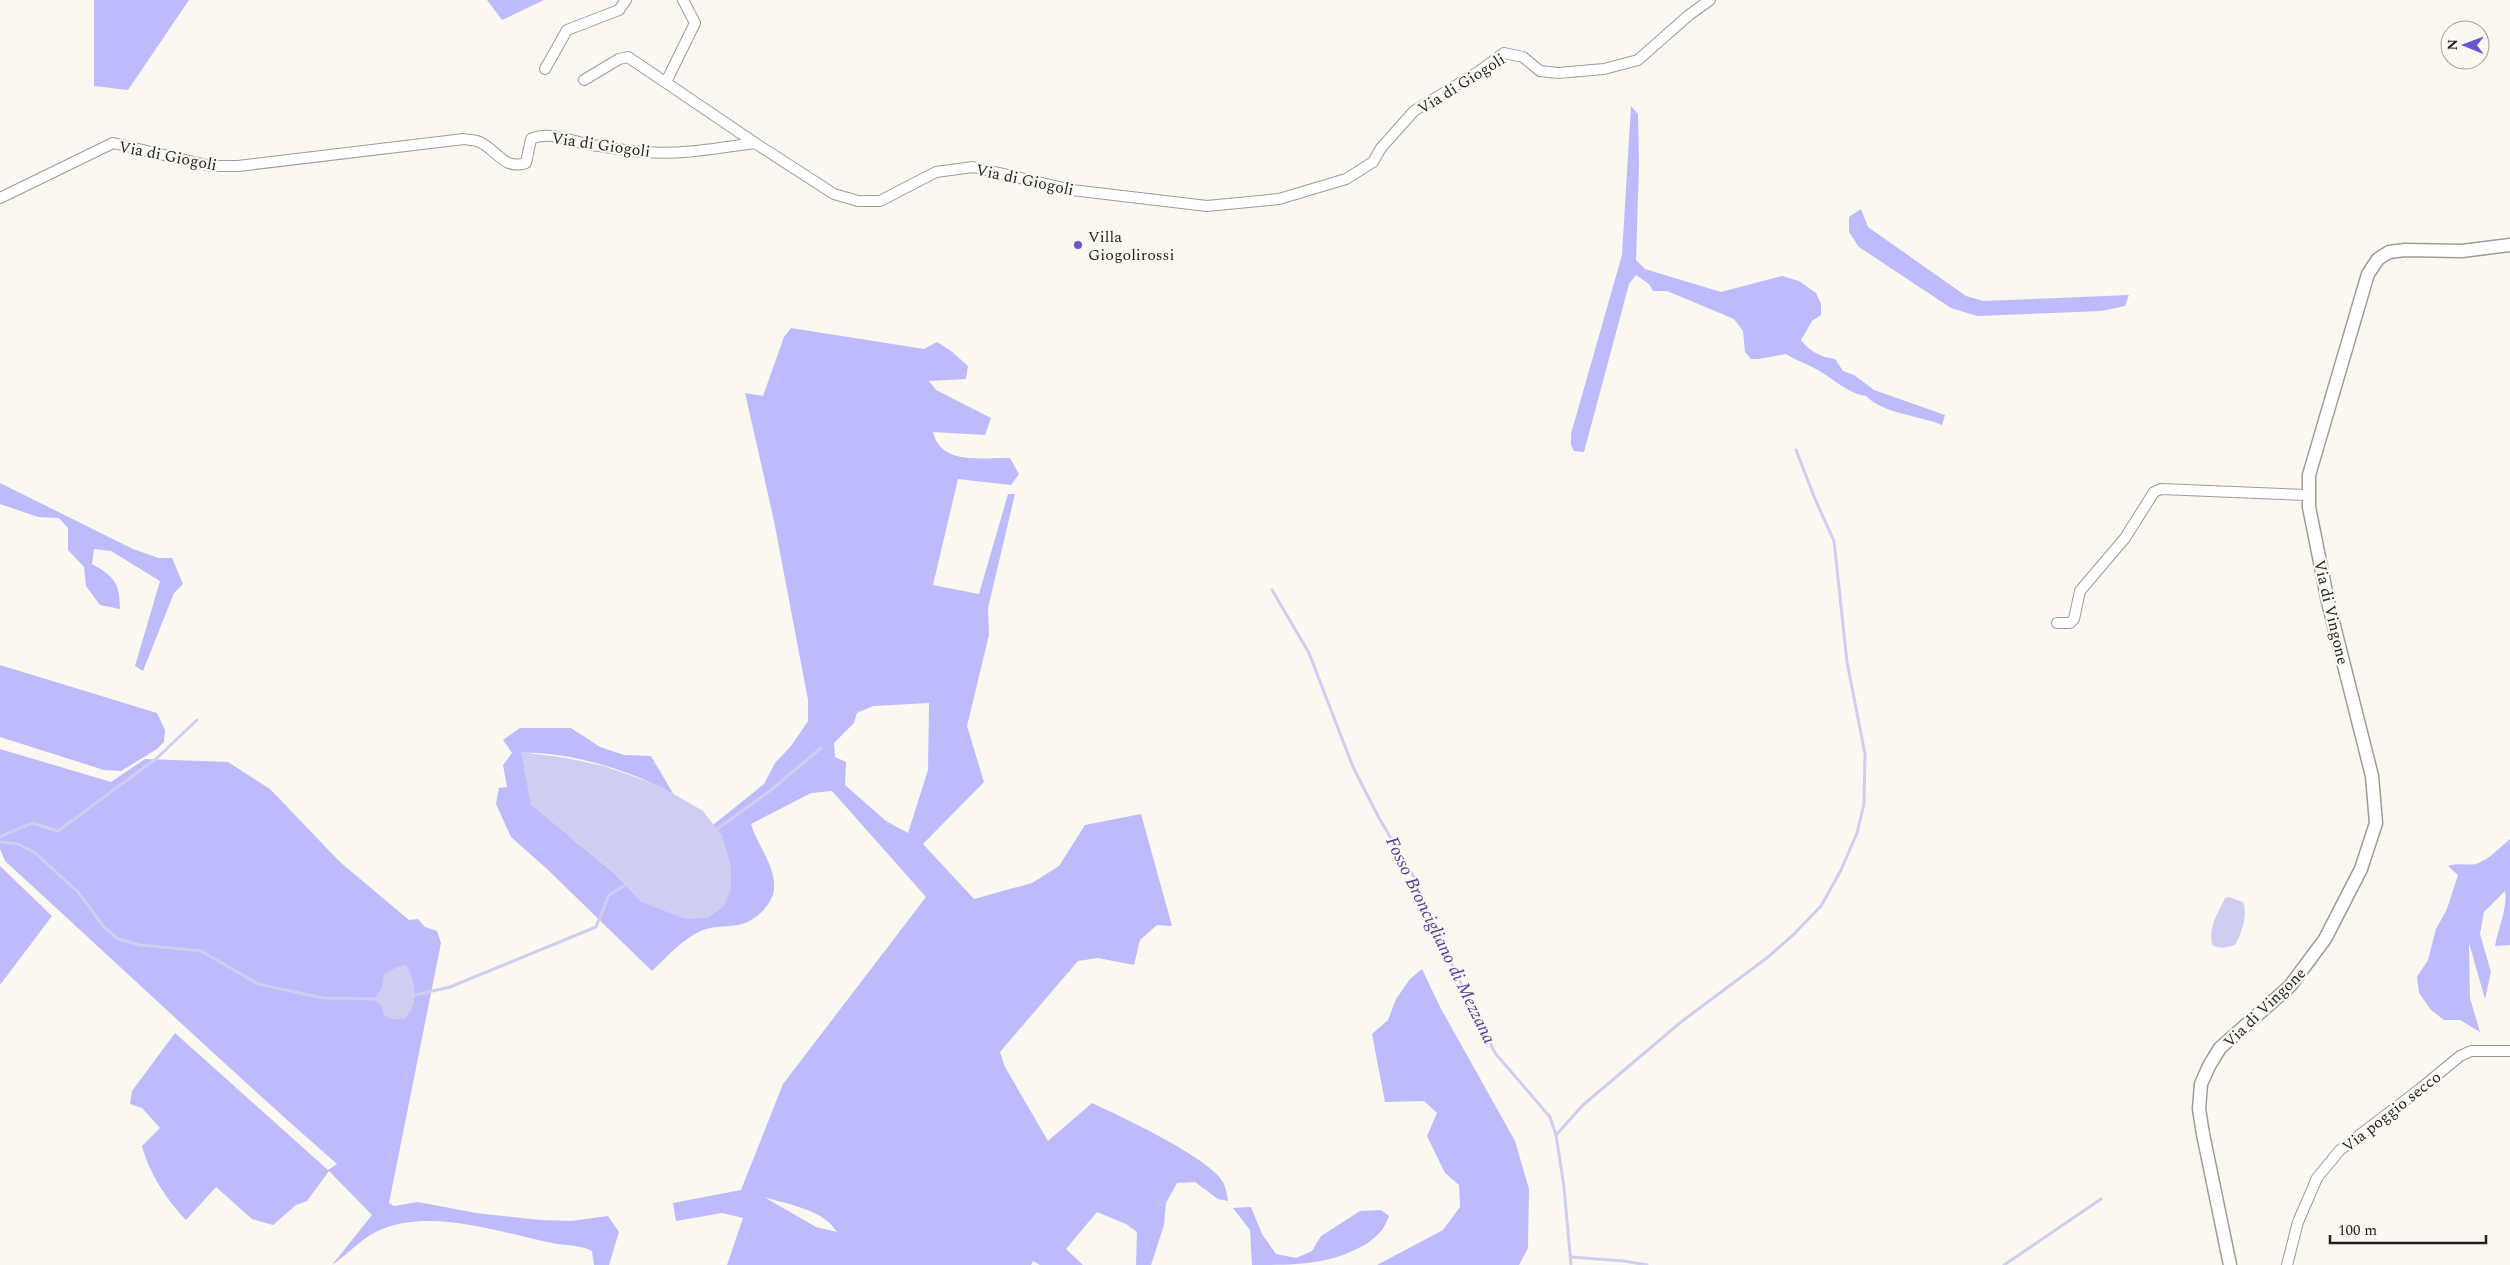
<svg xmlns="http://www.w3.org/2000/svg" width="2510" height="1265" font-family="Spectral,serif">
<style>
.green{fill:#bebbfc;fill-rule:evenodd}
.water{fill:#cfcef0}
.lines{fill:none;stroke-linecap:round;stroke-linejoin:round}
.stream{stroke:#cfcef0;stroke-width:3}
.minor-casing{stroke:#9f9c96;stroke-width:12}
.tertiary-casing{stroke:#9f9c96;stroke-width:15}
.minor{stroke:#fff;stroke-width:10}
.tertiary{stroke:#fff;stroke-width:12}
.poi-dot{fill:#6a56cf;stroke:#fbf7f1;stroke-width:2}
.labels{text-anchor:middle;stroke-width:4.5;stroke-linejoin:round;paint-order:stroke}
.street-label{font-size:16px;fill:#211f1d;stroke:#fbf7f1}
.poi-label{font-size:16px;fill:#211f1d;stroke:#fbf7f1;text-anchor:start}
.water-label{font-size:18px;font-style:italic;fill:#4d3d9c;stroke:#fbf7f1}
</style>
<rect width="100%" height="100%" fill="#fbf7f1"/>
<g class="green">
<polygon points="94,0 189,0 128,90 94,86"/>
<polygon points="487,0 544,0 502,20"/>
<path d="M1631 106 1638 114 1639 164 1636 260 1645 269 1721 292 1782 276 1799 281 1816 293 1821 304V315L1812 321 1801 340C1810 352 1821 357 1835 359L1843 371 1854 375 1874 390 1945 415 1942 425C1918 415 1884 414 1866 396 1850 395 1830 376 1814 368 1805 363 1795 360 1786 354L1759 359H1751L1745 352 1743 331 1734 319 1667 291H1653L1649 284 1636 275 1629 284 1584 452 1574 451 1571 445V434L1622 255Z"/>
<polygon points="1861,209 1868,227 1966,296 1983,301 2129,295 2125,306 2102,311 1977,316 1951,308 1859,247 1849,232 1849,217"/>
<path d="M791 328 924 349 937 342 951 351 968 366 966 379 929 381 936 390 991 418 985 435 933 432C941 466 982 457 1010 458L1019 474 1011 485 958 479 933 585 979 594 1008 494H1015L988 608 989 635 967 726 984 782 923 844 974 899 1032 883 1059 866 1085 825 1141 814 1172 926 1157 925 1140 940 1134 965 1098 958 1078 961 1000 1052 1005 1067 1048 1141 1092 1103C1120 1116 1210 1158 1223 1182 1226 1188 1227 1195 1228 1201L1218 1199 1195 1182 1177 1183 1166 1203 1164 1225 1151 1265H1136L1137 1232 1126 1224 1097 1212 1066 1249 1083 1265H1040L1033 1261 1031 1265H727L743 1218 722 1213 676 1221 673 1203 741 1190 783 1084 926 897 832 791 811 793 751 824C757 845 776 866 774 889 773 903 758 918 745 923 732 928 716 925 703 930 683 938 668 956 652 971L547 869 511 837 496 804 499 788 507 787 503 765 512 753 503 740 520 728H571L600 747 624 755 651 756 674 795C635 771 567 751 521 753L570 837 613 872 642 902 722 836 713 825 764 784 775 763 791 746 808 721V700L774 521 745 393 763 396 784 337ZM929 703 928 770 908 833 886 821 845 785 846 762 835 757 834 743 854 723 857 713 873 706ZM764 1197C789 1205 823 1209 837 1232L816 1227Z"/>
<path d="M0 483 133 549 159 558H172L183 584 174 593 143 671 135 666 160 581 111 551 94 549 92 564C114 576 120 583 120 609L100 605 86 586 84 567 68 550V528L59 518 38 517 0 504Z"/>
<polygon points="0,665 157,713 165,730 164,742 157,749 121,771 104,770 0,737"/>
<path d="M0 749 111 782 145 759 228 762 270 789 340 862 409 920 418 919 425 927 437 931 441 943 389 1203 394 1206 418 1202 476 1213 541 1220 571 1221 608 1216 619 1232 609 1265H594L592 1251C578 1244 566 1246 552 1243 502 1233 435 1209 385 1228 364 1235 350 1253 332 1265L372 1215 329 1171 307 1201 296 1205 273 1225 252 1219 216 1187 186 1220C167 1200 149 1173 142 1146L160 1128 142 1108 130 1104 132 1091 175 1033 328 1170 337 1164C224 1065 116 962 5 861L0 849Z"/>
<path d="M2510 839V945L2495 946C2498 928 2508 908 2505 891L2484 912 2480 934 2491 972 2485 999 2469 943 2470 998 2480 1032 2460 1020H2444L2431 1010 2419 993 2417 977 2428 960 2436 929 2447 909 2458 875 2448 866C2458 862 2467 866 2476 864 2489 860 2500 847 2510 839Z"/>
<polygon points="0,866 52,916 0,985"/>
<polygon points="1422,969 1440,1007 1515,1141 1529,1189 1528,1248 1519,1265 1377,1265 1443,1230 1460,1207 1459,1185 1445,1173 1427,1136 1437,1113 1424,1101 1385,1102 1372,1034 1388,1020 1396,999 1410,979"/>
<path d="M1251 1207 1262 1234 1276 1254 1296 1258 1312 1251 1321 1236 1360 1211 1381 1210 1389 1216C1384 1230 1379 1234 1368 1243 1331 1265 1297 1265 1252 1265L1250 1230 1233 1208Z"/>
</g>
<g class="water">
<polygon points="521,752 566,758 604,766 660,786 703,811 722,836 731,866 731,889 724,906 708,918 685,919 642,902 613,872 531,805"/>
<path d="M2229 897 2243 902C2248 915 2242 933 2235 945L2223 948 2213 946C2207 929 2218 913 2225 898Z"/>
<path d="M406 965C416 981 419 1004 405 1018 394 1020 382 1021 382 1006L374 999 382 988 384 974 399 966Z"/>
</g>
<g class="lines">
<g class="stream">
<polyline points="1272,590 1309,653 1353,767 1379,818 1417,882 1435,930 1495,1053 1550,1117 1556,1135 1564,1187 1571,1265"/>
<polyline points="713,832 771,790 821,748"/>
<polyline points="0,837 32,823 58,831 157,758 197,720"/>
<polyline points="0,842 18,844 34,852 78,892 104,927 118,939 140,945 201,951 258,984 323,998 377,999"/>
<polyline points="411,996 450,987 596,927 609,895 629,883"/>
<polyline points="1556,1135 1583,1105 1681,1022 1768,957 1793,935 1821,906 1841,870 1857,833 1864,804 1865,754 1847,662 1834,541 1815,499 1796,450"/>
<polyline points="1571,1257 1624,1261 1647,1265"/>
<polyline points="2004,1265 2101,1199"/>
</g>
<g class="minor-casing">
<g id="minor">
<polyline points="545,69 567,30 619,10 626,0"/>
<polyline points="584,80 619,59 628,57 755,143"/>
<polyline points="666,82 695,23 683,0"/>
<path d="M0 198 113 143 211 166H238L464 139C468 140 473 140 477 141 496 147 502 171 526 163L531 139C548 130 573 142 591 145 608 147 626 151 644 152 681 155 718 148 755 143L834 194 858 201H880L936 172 973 167 1072 190 1207 206 1279 199 1346 179 1373 162 1381 148 1414 111 1478 72 1504 53 1523 57 1540 71 1558 73 1604 69 1638 60 1689 15 1710 0"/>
<polyline points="2057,623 2070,623 2074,619 2080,591 2125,538 2154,492 2161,489 2307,495"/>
<polyline points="2287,1265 2298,1222 2317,1178 2340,1150 2420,1089 2460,1056 2471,1051 2510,1051"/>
</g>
</g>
<g class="tertiary-casing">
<polyline id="tertiary" points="2230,1265 2203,1134 2199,1109 2201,1084 2209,1066 2220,1048 2290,986 2325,939 2361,869 2376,823 2372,776 2328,602 2309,507 2309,475 2368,274 2378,259 2389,252 2405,250 2462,251 2510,245"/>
</g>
<use href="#minor" class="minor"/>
<use href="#tertiary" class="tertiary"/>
</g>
<circle class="poi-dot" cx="1078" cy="245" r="5"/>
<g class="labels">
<g class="street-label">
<text transform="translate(1461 83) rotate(-32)" y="6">Via di Giogoli</text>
<text transform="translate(601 144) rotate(8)" y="6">Via di Giogoli</text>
<text transform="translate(168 155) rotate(11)" y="6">Via di Giogoli</text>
<text transform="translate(1025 179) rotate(12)" y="6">Via di Giogoli</text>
<text transform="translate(2332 612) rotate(77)" y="6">Via di Vingone</text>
<text transform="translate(2264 1007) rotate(-44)" y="6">Via di Vingone</text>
<text transform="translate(2391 1111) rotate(-38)" y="6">Via poggio secco</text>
</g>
<g class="poi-label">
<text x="1088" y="242">Villa<tspan x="1088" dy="18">Giogolirossi</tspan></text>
</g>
<g class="water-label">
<text transform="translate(1441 940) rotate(64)" y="6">Fosso Broncigliano di Mezzana</text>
</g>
</g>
<g transform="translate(2465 45) rotate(271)"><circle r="24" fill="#fbf7f1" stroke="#a4a19c"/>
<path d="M0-4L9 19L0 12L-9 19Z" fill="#6a56cf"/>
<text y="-8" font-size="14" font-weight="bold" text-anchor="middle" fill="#211f1d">N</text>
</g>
<path d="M2330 1235v8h156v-8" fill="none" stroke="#211f1d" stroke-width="2.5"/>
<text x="2338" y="1235" font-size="15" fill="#211f1d" stroke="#fbf7f1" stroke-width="4" paint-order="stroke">100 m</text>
</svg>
